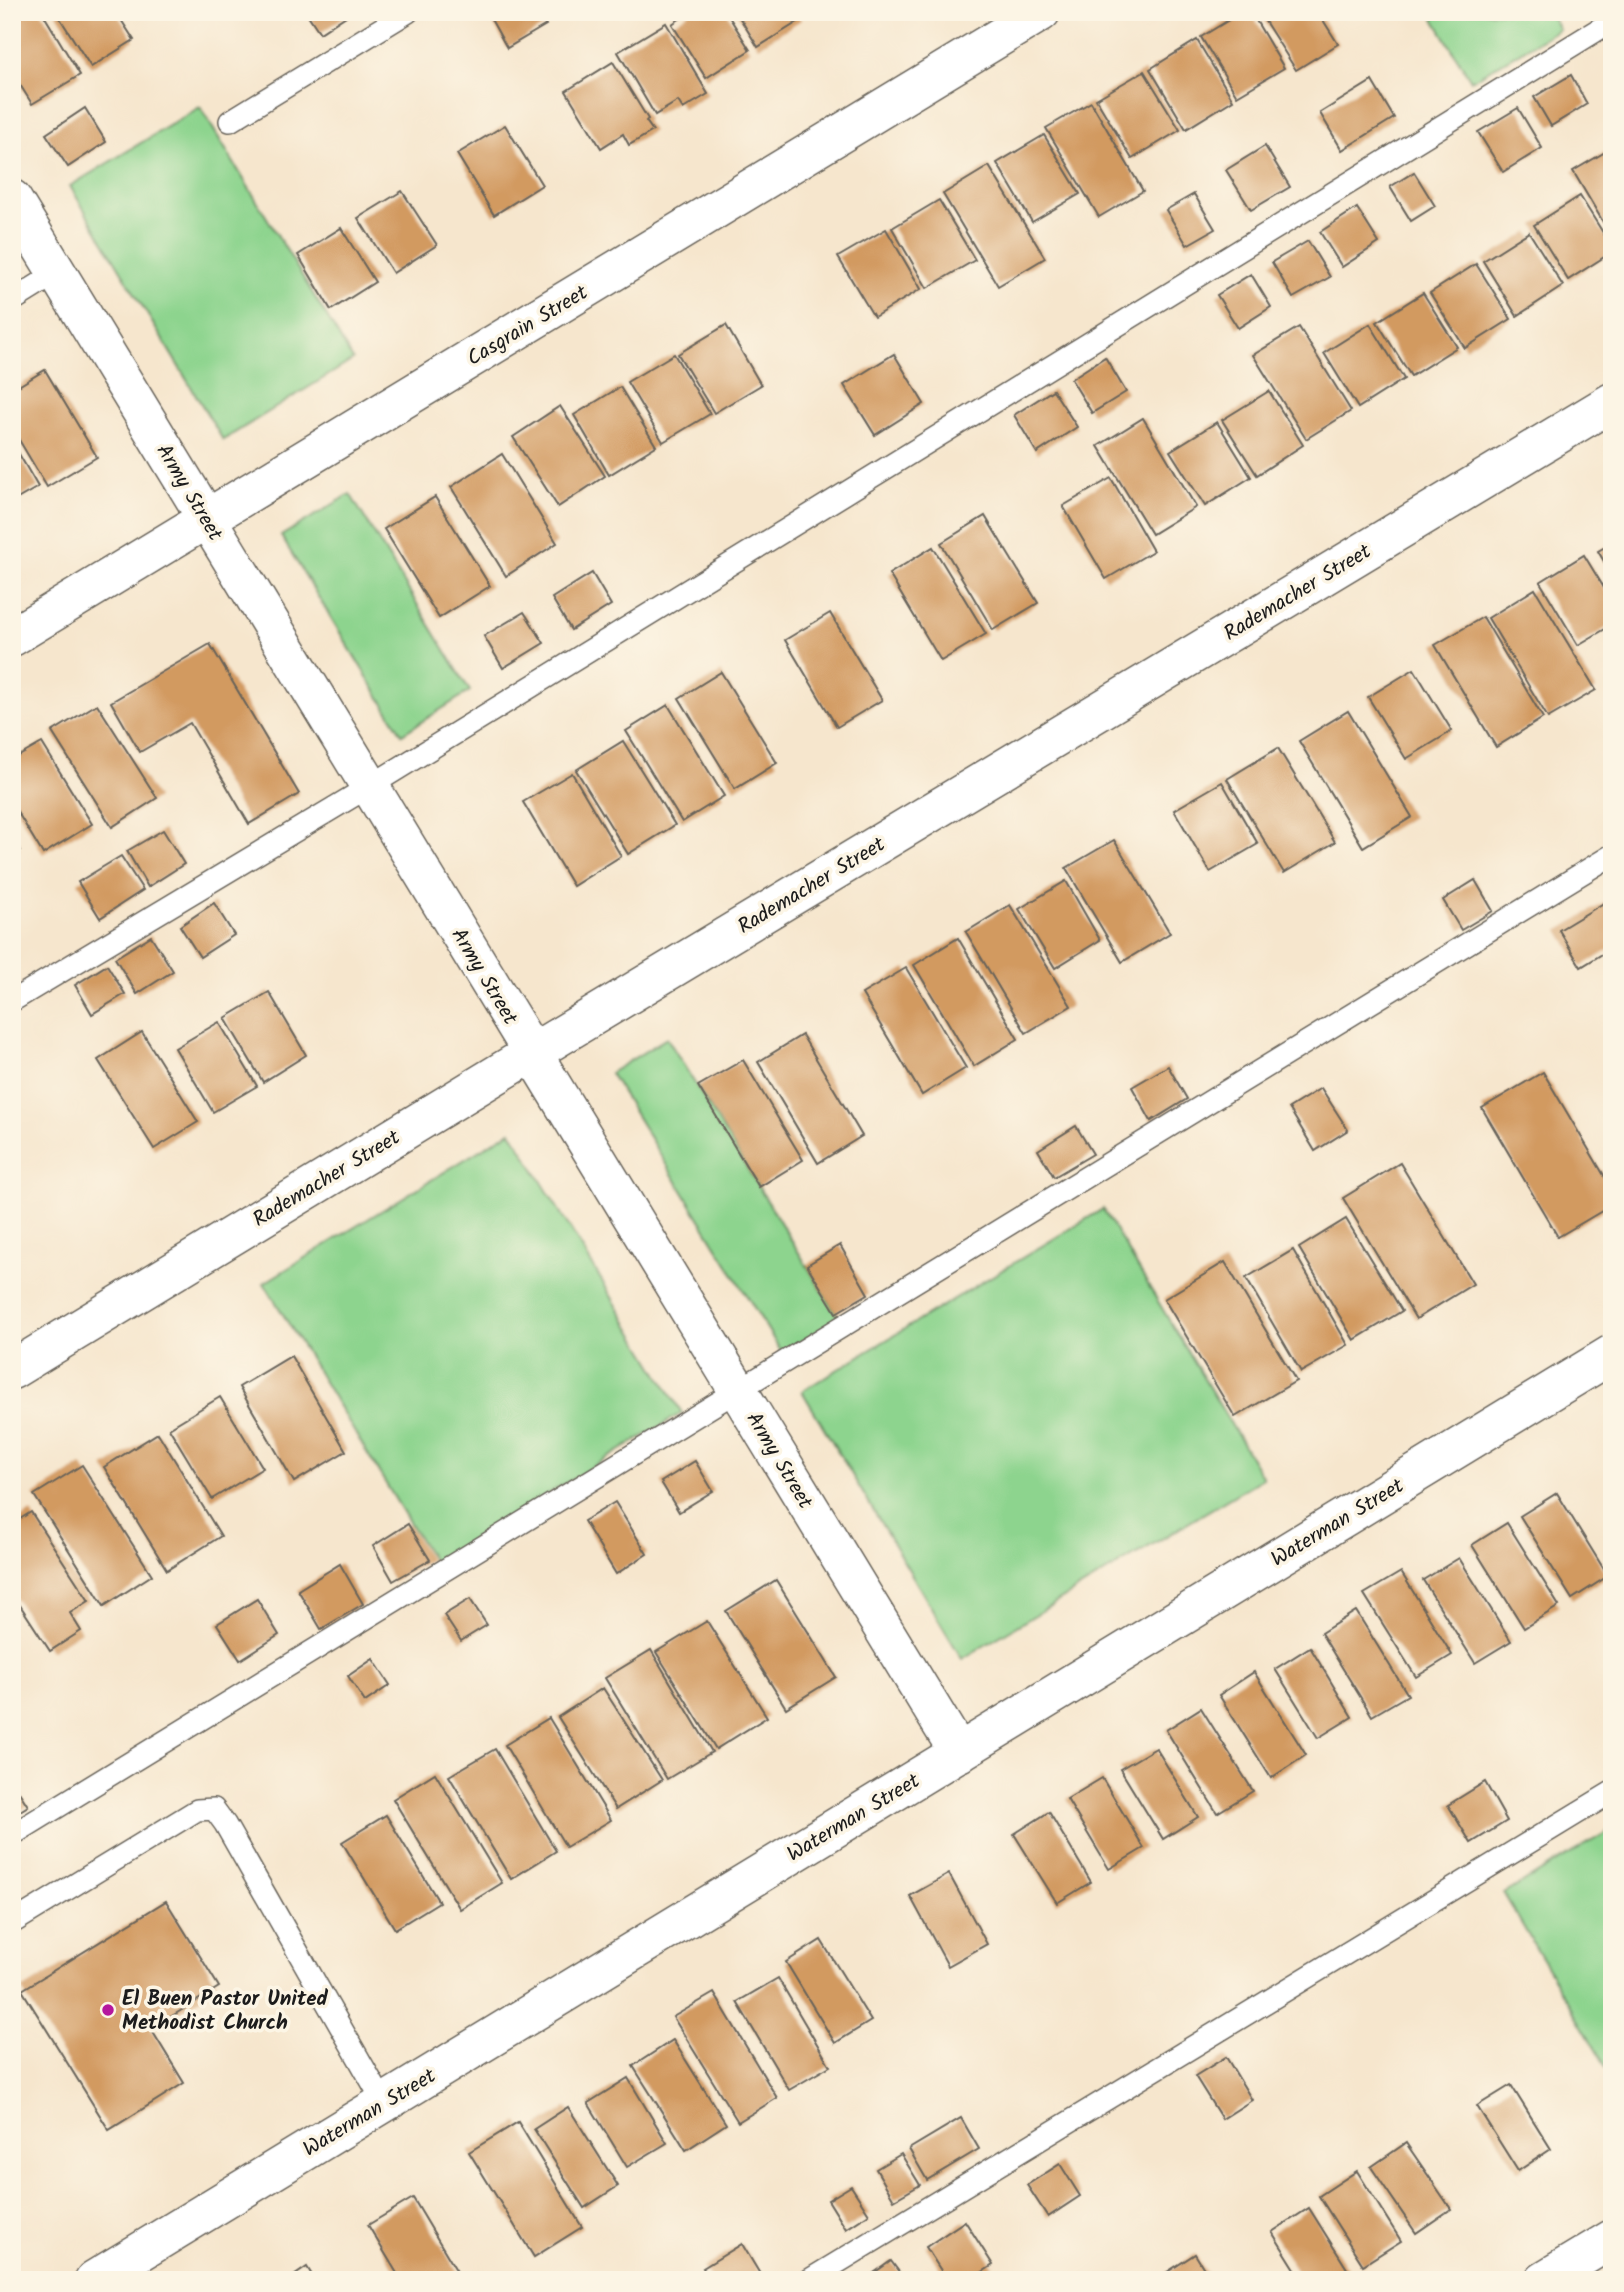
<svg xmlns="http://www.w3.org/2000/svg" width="1624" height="2292" font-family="Kalam,sans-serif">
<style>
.green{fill:#8dd48e;stroke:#547855;stroke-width:2}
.building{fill:#d29a60}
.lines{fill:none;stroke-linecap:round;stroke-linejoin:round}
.service-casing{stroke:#68635a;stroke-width:24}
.minor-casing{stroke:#68635a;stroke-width:41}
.service{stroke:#fff;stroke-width:21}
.minor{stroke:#fff;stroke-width:38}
.poi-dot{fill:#b5179e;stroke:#fcf5e5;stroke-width:2.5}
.labels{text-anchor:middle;stroke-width:7;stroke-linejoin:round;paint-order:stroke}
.street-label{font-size:21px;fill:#1c1c1c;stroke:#fcf5e5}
.poi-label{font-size:21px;font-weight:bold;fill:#1c1c1c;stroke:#fcf5e5;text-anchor:start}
</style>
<rect width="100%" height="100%" fill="#fcf5e5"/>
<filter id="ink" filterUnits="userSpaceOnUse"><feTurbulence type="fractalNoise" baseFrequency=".0143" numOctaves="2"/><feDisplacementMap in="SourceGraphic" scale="14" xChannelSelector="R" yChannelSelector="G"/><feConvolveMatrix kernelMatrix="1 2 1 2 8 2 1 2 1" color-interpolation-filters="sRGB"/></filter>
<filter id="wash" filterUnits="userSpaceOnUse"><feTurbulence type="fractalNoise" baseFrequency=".00686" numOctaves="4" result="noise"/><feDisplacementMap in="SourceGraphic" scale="28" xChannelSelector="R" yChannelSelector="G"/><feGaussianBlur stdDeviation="1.57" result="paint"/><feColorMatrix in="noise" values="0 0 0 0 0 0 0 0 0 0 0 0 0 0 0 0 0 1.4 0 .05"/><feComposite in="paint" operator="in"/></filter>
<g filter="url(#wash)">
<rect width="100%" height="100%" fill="#f6e6cd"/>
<g class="green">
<polygon points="1430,12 1549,12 1559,29 1471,81"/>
<polygon points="200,107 353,360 223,440 70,186"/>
<polygon points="350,494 470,691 402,734 281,536"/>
<polygon points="667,1038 839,1318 782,1353 610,1073"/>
<polygon points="511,1131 682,1413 434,1563 264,1283"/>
<polygon points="1103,1209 1263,1478 962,1659 802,1391"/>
<polygon points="1612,1829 1612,2077 1504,1894"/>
</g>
<g id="blocks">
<g class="building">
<polygon points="12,12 42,12 80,75 32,104 12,72"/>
<polygon points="56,12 116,12 134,40 91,67"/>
<polygon points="306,12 352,12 320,33"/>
<polygon points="487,12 538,12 546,25 507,48"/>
<polygon points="690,12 726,12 750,50 706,78 672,24"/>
<polygon points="736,12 796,12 801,20 758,47"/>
<polygon points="1242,12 1251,12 1284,68 1237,96 1201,37"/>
<polygon points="1259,12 1318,12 1338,44 1296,70"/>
<polygon points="666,23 708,94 683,109 678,101 655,115 618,52"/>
<polygon points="1197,40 1233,100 1186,129 1150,69"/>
<polygon points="613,62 648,119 646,121 653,131 629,145 623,134 601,148 566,91"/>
<polygon points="1144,71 1180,130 1132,159 1096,99"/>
<polygon points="1571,75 1587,104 1551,126 1534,97"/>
<polygon points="1372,81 1394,118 1342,150 1320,113"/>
<polygon points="1091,102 1143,191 1099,217 1046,128"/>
<polygon points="85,108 106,142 68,167 46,134"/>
<polygon points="1518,108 1542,148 1503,172 1478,132"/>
<polygon points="505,125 542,185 494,215 457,154"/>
<polygon points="1044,135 1080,194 1032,222 997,163"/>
<polygon points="1265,146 1290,187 1251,210 1226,170"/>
<polygon points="1612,148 1612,237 1573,171"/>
<polygon points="989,166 1045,258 998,286 943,194"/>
<polygon points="1414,172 1435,206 1411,221 1390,187"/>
<polygon points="402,191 437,245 393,273 358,218"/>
<polygon points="1194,194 1215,229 1187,245 1166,210"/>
<polygon points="1580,196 1612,247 1612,252 1568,280 1534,225"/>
<polygon points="939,200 975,260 927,288 892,228"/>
<polygon points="1357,208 1379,243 1342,267 1320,232"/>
<polygon points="341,228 375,282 331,310 298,255"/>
<polygon points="886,229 921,289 874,317 838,257"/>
<polygon points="1529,232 1563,286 1517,316 1483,261"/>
<polygon points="1308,241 1330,277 1293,298 1272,262"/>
<polygon points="1476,264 1511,319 1465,348 1430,293"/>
<polygon points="1251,274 1271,307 1238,328 1217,295"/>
<polygon points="1423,293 1457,347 1411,376 1377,322"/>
<polygon points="1370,324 1404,379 1358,408 1324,353"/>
<polygon points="726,325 761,385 714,413 678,354"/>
<polygon points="1299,327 1351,411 1306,439 1253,355"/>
<polygon points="674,354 710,414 663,442 627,382"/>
<polygon points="894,354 924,404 875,435 844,385"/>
<polygon points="1105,357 1126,392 1092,413 1071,379"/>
<polygon points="45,370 97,457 47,487 12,428 12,390"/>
<polygon points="620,387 656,446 609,475 574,415"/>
<polygon points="1053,390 1077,427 1037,453 1014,415"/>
<polygon points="1269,391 1303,445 1257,475 1222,420"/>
<polygon points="560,406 605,476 558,507 513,437"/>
<polygon points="1143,418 1196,507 1152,534 1098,446"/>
<polygon points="1217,422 1251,477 1205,506 1170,451"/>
<polygon points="12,442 38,487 12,502"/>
<polygon points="502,454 557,543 506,576 451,487"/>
<polygon points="1111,478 1153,551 1106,579 1063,506"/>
<polygon points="435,497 490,586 439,618 384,529"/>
<polygon points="985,516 1038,603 993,630 941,543"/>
<polygon points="1612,543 1612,575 1598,551"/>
<polygon points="933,547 986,634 941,661 889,574"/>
<polygon points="1584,555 1612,601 1612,625 1578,645 1540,582"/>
<polygon points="592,573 611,605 571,630 552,598"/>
<polygon points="1535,589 1596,690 1548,718 1488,618"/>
<polygon points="524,612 544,643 503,668 484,636"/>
<polygon points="830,613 882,700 837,727 785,640"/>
<polygon points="1483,617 1543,718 1496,747 1435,645"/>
<polygon points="210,644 299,794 249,824 190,723 140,752 111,702"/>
<polygon points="1414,669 1452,731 1406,759 1368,697"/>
<polygon points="721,672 777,763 735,789 679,698"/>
<polygon points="97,704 157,798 112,827 52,732"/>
<polygon points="668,705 724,796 682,822 626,731"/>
<polygon points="1348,711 1412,817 1363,847 1299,741"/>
<polygon points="623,741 675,825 628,854 576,770"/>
<polygon points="42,743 92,824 43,854 12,803 12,760"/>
<polygon points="1278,748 1335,842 1284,873 1227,779"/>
<polygon points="572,773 621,856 573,886 523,802"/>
<polygon points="1222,782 1258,844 1210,872 1174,810"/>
<polygon points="163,830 184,864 148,887 127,851"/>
<polygon points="12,837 20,850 12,855"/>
<polygon points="1114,840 1170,933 1122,962 1066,868"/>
<polygon points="121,856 143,890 100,918 78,882"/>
<polygon points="1475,880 1493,911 1461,930 1443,900"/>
<polygon points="1066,881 1100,940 1055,968 1019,909"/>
<polygon points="1612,898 1612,948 1581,967 1559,930"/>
<polygon points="214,903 234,935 200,957 180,926"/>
<polygon points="1010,905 1071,1006 1026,1033 966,932"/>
<polygon points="151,936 173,971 137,994 115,958"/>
<polygon points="958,938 1018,1039 974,1066 914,965"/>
<polygon points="107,965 125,994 92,1014 75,985"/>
<polygon points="906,968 966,1068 922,1095 862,994"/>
<polygon points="269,992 306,1055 263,1082 225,1018"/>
<polygon points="219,1022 257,1086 213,1112 175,1048"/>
<polygon points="142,1032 198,1122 154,1149 98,1060"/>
<polygon points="802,1035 862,1136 818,1163 758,1062"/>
<polygon points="743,1060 803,1160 759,1187 698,1086"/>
<polygon points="1168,1066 1187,1099 1151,1121 1132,1087"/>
<polygon points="1543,1072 1612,1189 1612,1205 1558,1237 1482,1108"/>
<polygon points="1321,1088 1348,1130 1315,1151 1289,1108"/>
<polygon points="1076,1126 1093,1154 1054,1177 1038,1150"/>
<polygon points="1400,1163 1473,1284 1416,1319 1343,1198"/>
<polygon points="1346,1219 1402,1311 1354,1340 1299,1248"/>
<polygon points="840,1245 868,1294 836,1313 807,1265"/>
<polygon points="1293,1250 1348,1345 1301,1372 1246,1278"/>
<polygon points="1225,1262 1296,1381 1235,1417 1164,1299"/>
<polygon points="291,1356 346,1451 294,1482 239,1387"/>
<polygon points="220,1397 263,1468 212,1499 169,1428"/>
<polygon points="158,1433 221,1536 167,1570 104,1467"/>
<polygon points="695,1461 713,1491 679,1512 661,1482"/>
<polygon points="82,1465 152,1575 104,1606 34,1495"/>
<polygon points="1557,1493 1608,1576 1572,1599 1520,1516"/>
<polygon points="615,1502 647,1554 616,1574 584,1521"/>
<polygon points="31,1512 89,1601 70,1613 81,1631 50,1651 12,1593 12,1524"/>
<polygon points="1507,1523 1559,1606 1524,1628 1472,1545"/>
<polygon points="408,1524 430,1560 393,1581 373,1546"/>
<polygon points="1459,1558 1511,1641 1475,1663 1423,1580"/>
<polygon points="340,1564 363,1604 321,1629 298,1590"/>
<polygon points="1401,1572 1452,1655 1416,1677 1364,1594"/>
<polygon points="776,1580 836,1677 786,1708 726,1611"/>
<polygon points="257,1599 279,1635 240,1660 217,1624"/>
<polygon points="470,1599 487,1625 461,1641 444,1615"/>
<polygon points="1356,1611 1408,1695 1372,1716 1321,1633"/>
<polygon points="707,1621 767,1717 716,1749 656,1652"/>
<polygon points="1310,1647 1352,1717 1318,1738 1275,1669"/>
<polygon points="651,1650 712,1752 667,1779 605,1678"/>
<polygon points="373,1659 390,1685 365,1702 348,1676"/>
<polygon points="1254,1672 1306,1755 1271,1778 1219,1695"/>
<polygon points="603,1688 662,1780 616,1809 558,1717"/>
<polygon points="1201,1708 1253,1791 1217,1813 1166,1730"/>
<polygon points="549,1718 611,1820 566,1847 505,1745"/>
<polygon points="1156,1748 1198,1817 1163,1839 1120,1769"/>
<polygon points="495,1749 556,1851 511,1879 449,1776"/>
<polygon points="435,1773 502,1883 460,1909 393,1799"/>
<polygon points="1102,1778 1144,1848 1109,1869 1067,1799"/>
<polygon points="12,1781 28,1806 12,1816"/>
<polygon points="1485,1782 1507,1821 1471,1843 1448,1805"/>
<polygon points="1049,1812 1091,1882 1057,1903 1014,1834"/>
<polygon points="386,1815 439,1902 395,1929 342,1842"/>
<polygon points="949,1874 987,1944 948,1966 910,1896"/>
<polygon points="166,1901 219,1987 151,2029 184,2083 109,2130 22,1990"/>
<polygon points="821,1940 871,2021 835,2043 786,1962"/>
<polygon points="778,1978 830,2066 789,2090 737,2002"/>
<polygon points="714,1993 777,2098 738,2122 673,2017"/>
<polygon points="673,2040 726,2124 686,2150 633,2066"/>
<polygon points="1226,2057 1252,2100 1222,2119 1195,2076"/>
<polygon points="628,2078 667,2143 627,2167 588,2103"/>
<polygon points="1511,2085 1551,2149 1518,2171 1477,2106"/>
<polygon points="568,2107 618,2186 584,2208 534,2129"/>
<polygon points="961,2118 979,2149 927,2180 909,2149"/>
<polygon points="518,2122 582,2227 534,2257 469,2152"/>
<polygon points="1406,2143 1451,2209 1416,2233 1371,2167"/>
<polygon points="901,2154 920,2185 894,2200 876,2169"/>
<polygon points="1060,2164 1080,2196 1048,2217 1027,2185"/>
<polygon points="1357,2171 1401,2241 1363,2265 1319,2196"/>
<polygon points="851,2186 869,2214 846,2229 828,2200"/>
<polygon points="413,2198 462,2280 401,2280 368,2225"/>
<polygon points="1309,2208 1349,2272 1336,2280 1302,2280 1272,2232"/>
<polygon points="965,2221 993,2265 970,2280 947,2280 926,2247"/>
<polygon points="742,2244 763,2279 711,2280 703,2268"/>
<polygon points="1195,2254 1211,2280 1155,2280"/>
<polygon points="891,2261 905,2280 864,2280"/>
<polygon points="307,2267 315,2280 288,2280"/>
</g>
</g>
</g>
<g filter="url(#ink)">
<use href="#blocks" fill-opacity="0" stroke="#68635a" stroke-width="2"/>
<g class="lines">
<g class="service-casing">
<g id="service">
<polyline points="230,121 408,12"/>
<polyline points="12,301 57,273"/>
<polyline points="12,1001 370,786 1612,21"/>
<polyline points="12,1835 1612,855"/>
<polyline points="12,1923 197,1810 214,1809 225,1824 384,2103"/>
<polyline points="809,2280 1612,1792"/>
</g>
</g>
<g class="minor-casing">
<g id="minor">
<polyline points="12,199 959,1753"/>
<polyline points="12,637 1041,12"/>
<polyline points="12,1370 532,1053 1612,402"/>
<polyline points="94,2280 1612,1354"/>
<polyline points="1544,2280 1612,2239"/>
</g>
</g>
<use href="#service" class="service"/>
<use href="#minor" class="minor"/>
</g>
</g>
<circle class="poi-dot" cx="108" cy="2010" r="7"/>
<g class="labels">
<g class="street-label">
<text transform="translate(527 325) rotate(-31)" y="7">Casgrain Street</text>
<text transform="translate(190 492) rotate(59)" y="7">Army Street</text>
<text transform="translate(1297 592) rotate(-31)" y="7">Rademacher Street</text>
<text transform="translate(811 885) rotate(-31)" y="7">Rademacher Street</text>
<text transform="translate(485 976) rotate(59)" y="7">Army Street</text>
<text transform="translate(326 1178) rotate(-31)" y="7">Rademacher Street</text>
<text transform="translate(780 1460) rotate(59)" y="7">Army Street</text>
<text transform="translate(1337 1522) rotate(-31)" y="7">Waterman Street</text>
<text transform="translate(853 1817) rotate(-31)" y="7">Waterman Street</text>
<text transform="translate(369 2112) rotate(-31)" y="7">Waterman Street</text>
</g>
<g class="poi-label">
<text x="122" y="2005">El Buen Pastor United<tspan x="122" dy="24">Methodist Church</tspan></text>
</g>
</g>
<rect width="1624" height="2292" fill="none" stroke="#fcf5e5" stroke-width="42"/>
</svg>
